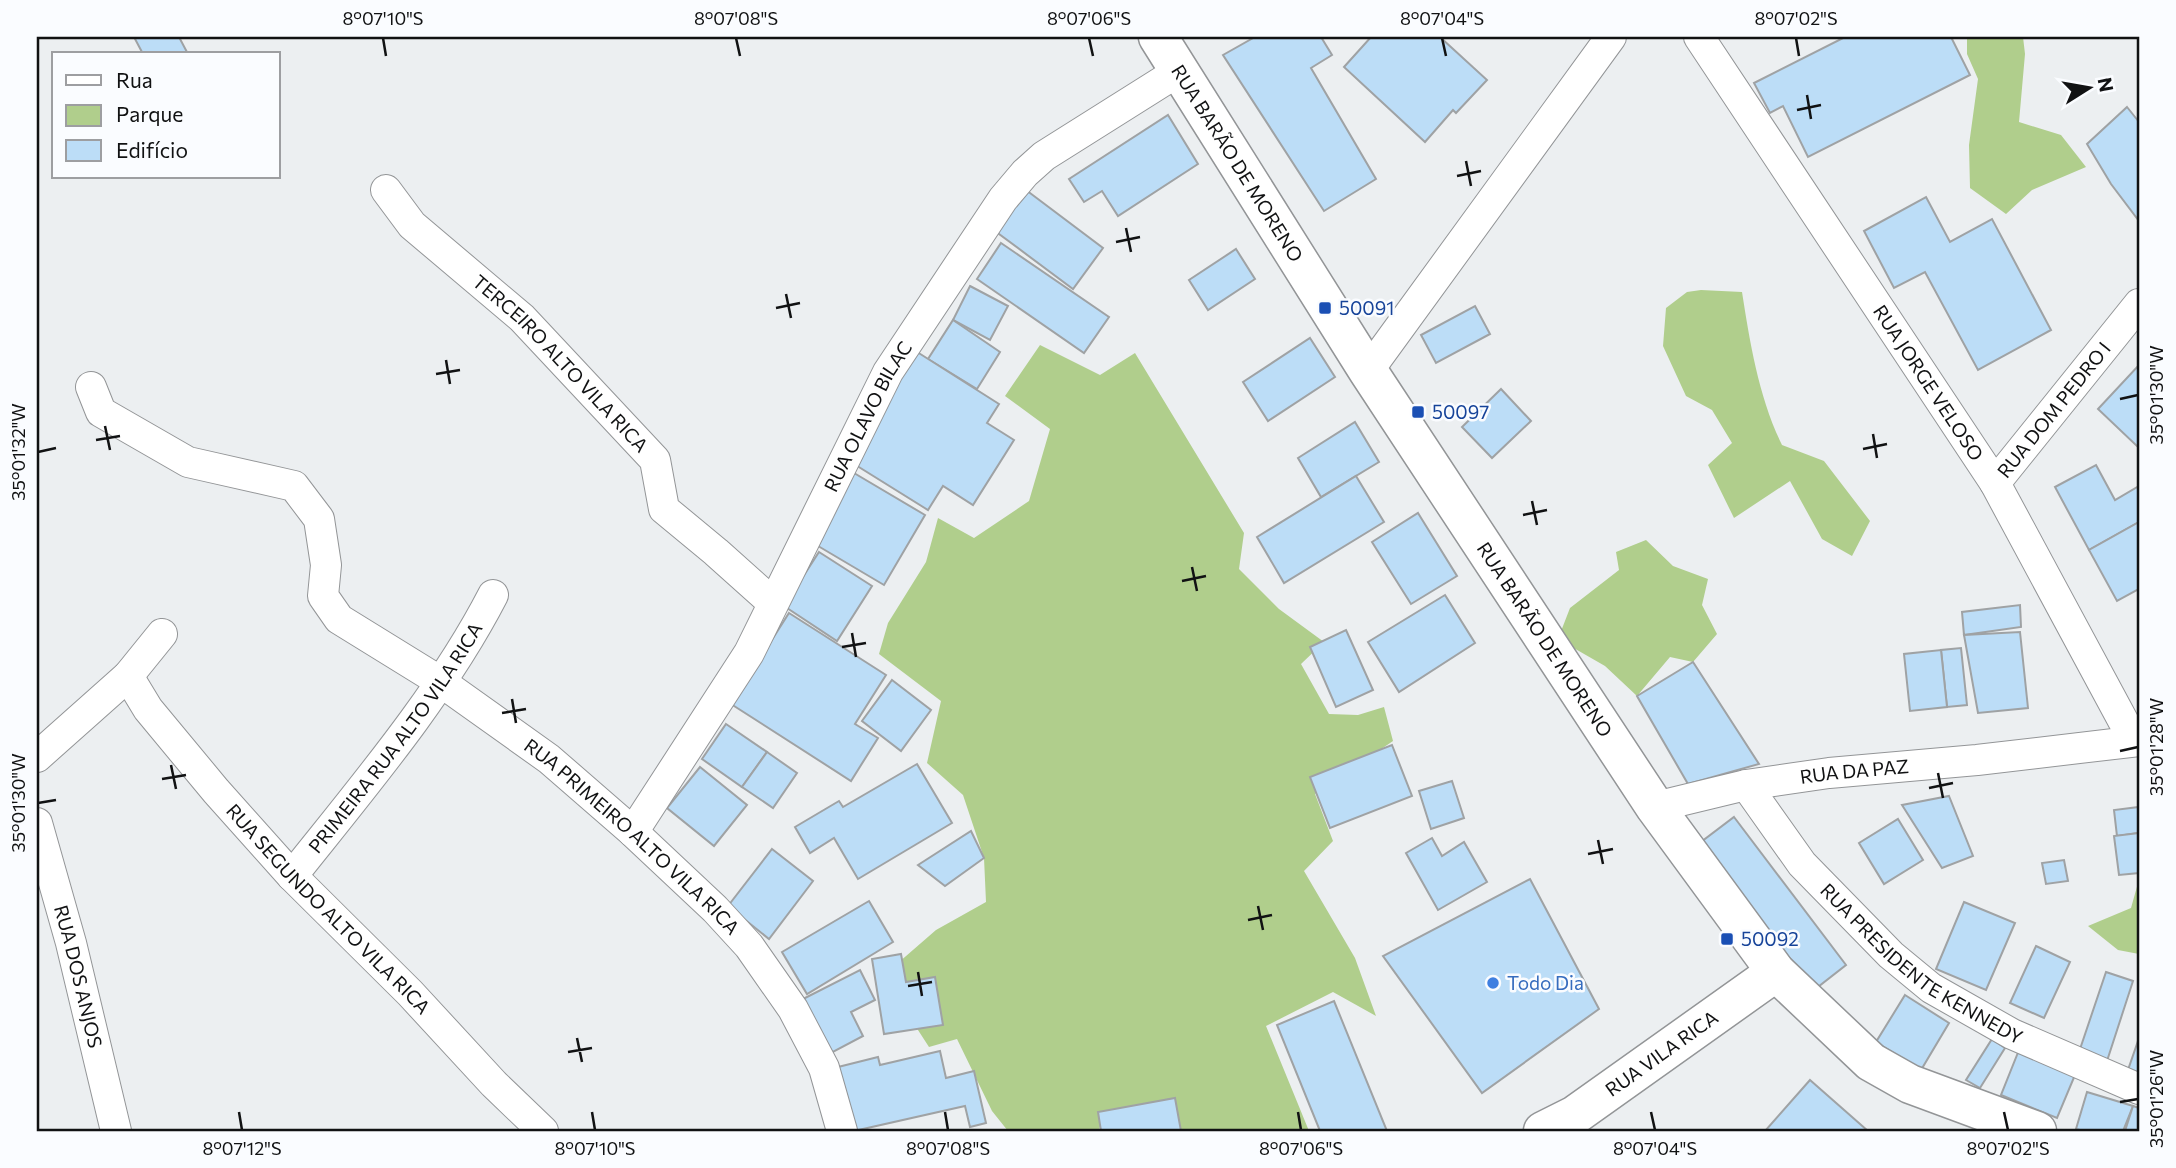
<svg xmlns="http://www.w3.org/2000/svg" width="2176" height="1168" font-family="Commissioner,sans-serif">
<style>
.green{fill:#b0ce8c}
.building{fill:#bcddf7;stroke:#9fa2a4;stroke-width:2}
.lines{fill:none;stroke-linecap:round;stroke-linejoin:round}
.street-casing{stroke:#939597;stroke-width:32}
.secondary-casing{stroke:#939597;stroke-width:41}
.street{stroke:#fff;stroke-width:30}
.secondary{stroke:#fff;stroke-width:38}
.ticks{fill:none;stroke:#111213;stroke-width:2.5}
.transit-dot{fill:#1a4fb4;stroke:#fafcff;stroke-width:2.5}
.shop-dot{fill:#3f7fe0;stroke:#fafcff;stroke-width:2.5}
.labels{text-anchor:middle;stroke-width:5;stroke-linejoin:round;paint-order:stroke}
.street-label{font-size:19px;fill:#111213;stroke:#fafcff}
.transit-label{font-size:19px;fill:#164399;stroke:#fafcff;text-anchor:start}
.shop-label{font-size:19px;fill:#366cbe;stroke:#fafcff;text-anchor:start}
.neatline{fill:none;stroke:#111213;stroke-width:2.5}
.ticks-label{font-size:18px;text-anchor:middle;fill:#111213}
</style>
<rect width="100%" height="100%" fill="#eceff1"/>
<g class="green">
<polygon points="1967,37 2023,37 2025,54 2019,122 2061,135 2086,167 2032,190 2006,214 1970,188 1969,145 1978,79 1967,54"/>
<path d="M1701 290 1742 292C1750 343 1759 398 1782 445L1824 461 1870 521 1852 556 1822 539 1790 481 1734 518 1708 465 1732 443 1712 410 1686 396 1663 346 1666 308 1687 292Z"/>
<polygon points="1040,345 1100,375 1135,353 1244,533 1239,569 1279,609 1324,642 1301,664 1329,714 1358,715 1384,707 1393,741 1315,794 1333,841 1304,871 1355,958 1376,1016 1333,992 1266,1026 1309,1131 1173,1131 1167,1108 1102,1117 1099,1131 1008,1131 992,1111 957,1039 929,1047 883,976 936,930 986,902 984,858 963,795 927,763 941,701 879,654 888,623 926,562 938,518 974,538 1029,501 1050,429 1005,396"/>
<polygon points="1646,540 1673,566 1708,579 1702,605 1717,634 1693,662 1670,657 1637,696 1605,666 1558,639 1570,608 1619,570 1616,552"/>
<polygon points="2138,883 2139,883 2139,954 2118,950 2088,926 2131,908"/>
</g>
<g class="building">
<polygon points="134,37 179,37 188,54 143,54"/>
<polygon points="1255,37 1321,37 1332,55 1311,68 1376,179 1324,211 1223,55"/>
<polygon points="1371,37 1440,37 1487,80 1456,113 1453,110 1425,142 1344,67"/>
<polygon points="1845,37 1951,37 1970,75 1808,157 1783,106 1770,113 1754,83"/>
<polygon points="2127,107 2139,122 2139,221 2111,184 2087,144"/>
<polygon points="1168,115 1198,164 1118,216 1102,191 1084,202 1069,179"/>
<polygon points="1026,190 1103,248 1073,289 995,231"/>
<polygon points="1926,197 1950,242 1992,219 2051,330 1978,370 1925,272 1894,288 1864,231"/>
<polygon points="1001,243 1109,317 1084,353 977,279"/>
<polygon points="1236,249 1255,279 1208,310 1189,280"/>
<polygon points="970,286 1008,306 990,340 953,320"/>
<polygon points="1475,306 1490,334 1436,363 1421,335"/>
<polygon points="953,320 1000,352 977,389 928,359"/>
<polygon points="1310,338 1335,377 1268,421 1243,382"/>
<polygon points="914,350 999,404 987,423 1014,440 973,505 943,486 928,510 846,459"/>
<polygon points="2139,365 2139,448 2098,409"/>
<polygon points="1501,389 1531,421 1492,458 1462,427"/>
<polygon points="1355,422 1379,462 1321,497 1298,458"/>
<polygon points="2096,465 2115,500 2139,486 2139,522 2089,550 2055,487"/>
<polygon points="854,473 925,515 884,585 813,543"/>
<polygon points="1356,476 1384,522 1284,583 1257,537"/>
<polygon points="1418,513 1457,576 1411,604 1372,542"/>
<polygon points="2139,522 2139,589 2117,601 2089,550"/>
<polygon points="819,552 872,586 837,641 784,606"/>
<polygon points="1445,595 1475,643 1399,692 1368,642"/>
<polygon points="2020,605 2021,627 1964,635 1962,612"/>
<polygon points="789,613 886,675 855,724 878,738 851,781 731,704"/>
<polygon points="1346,630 1373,690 1336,707 1310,647"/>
<polygon points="2020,632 2028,708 1978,713 1964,635"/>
<polygon points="1961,648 1967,705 1947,707 1941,650"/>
<polygon points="1941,650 1947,707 1910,711 1904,654"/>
<polygon points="1693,662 1759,764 1688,784 1637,696"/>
<polygon points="892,680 931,710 901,751 862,721"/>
<polygon points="726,724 767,752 742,787 702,759"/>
<polygon points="1392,745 1412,796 1330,828 1310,777"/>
<polygon points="767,752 797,773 773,808 742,787"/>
<polygon points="917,764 952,823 858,879 834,838 810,853 795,827 839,801 843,807"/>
<polygon points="700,767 747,805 714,846 667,808"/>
<polygon points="1452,781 1464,818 1431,829 1419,791"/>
<polygon points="1949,796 1973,856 1942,868 1902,805"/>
<polygon points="2139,807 2139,833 2117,836 2114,810"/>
<polygon points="1734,817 1846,965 1814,990 1701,842"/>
<polygon points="1898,819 1923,860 1884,884 1859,843"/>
<polygon points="971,831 984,858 945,886 918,865"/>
<polygon points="2139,833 2139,873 2119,875 2114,836"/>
<polygon points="1432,838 1442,856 1464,842 1487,882 1438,910 1406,853"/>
<polygon points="772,849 813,881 769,939 728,906"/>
<polygon points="2064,860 2068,881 2046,884 2042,863"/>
<polygon points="1530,879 1599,1009 1482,1093 1383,956"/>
<polygon points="869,901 893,942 807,994 782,952"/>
<polygon points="1964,902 2015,923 1986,990 1936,969"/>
<polygon points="2036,946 2070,962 2044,1018 2010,1003"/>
<polygon points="901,954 906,982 935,977 943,1025 884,1034 872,959"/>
<polygon points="860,970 875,1000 851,1012 863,1036 831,1053 803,999"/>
<polygon points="2106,972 2133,981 2106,1064 2078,1055"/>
<polygon points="1905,995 1949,1023 1921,1070 1876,1042"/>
<polygon points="1334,1001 1387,1131 1320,1131 1277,1025"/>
<polygon points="2139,1038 2139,1074 2128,1070"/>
<polygon points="1992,1039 2005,1048 1980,1088 1966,1080"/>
<polygon points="2019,1050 2075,1075 2057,1118 2001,1095"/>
<polygon points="940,1051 946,1078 974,1071 986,1123 970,1127 965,1106 854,1131 838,1067 878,1057 880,1065"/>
<polygon points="1810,1080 1868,1131 1765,1131"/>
<polygon points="2087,1092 2133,1106 2123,1131 2084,1131 2076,1129"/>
<polygon points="1175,1098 1181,1131 1101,1131 1098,1112"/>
<polygon points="2133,1106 2139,1108 2139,1131 2125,1131"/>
</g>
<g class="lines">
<g class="street-casing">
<g id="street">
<path id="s1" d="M1699 37 1995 483 2134 741"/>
<path id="s2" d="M386 190 412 225 522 318 655 460 664 509 716 552 773 603"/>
<polyline points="1368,371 1611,37"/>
<path id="s3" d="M91 387 101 412 188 462 294 486 319 519 326 565 323 596 339 619 441 682 549 759 633 832 715 909 749 946 793 1009 824 1068 842 1131"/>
<path id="s4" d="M1995 483 2139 304"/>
<path id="s5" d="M128 676 148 709 216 791 292 876 410 993 494 1084 543 1131"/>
<polyline points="37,757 128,676 162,634"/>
<path id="s6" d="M1746 785 1802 864 1891 955 1931 988 2012 1034 2139 1089"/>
<path id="s7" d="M1655 807 1746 785 1829 773 1977 760 2139 741"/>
<path id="s8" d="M37 823 71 943 116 1131"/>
<path id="s9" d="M633 832 749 653 888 372 1003 199 1025 173 1044 156 1179 71"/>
<path id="s10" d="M292 876C362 788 442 694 493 595"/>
</g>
</g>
<g class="secondary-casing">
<g id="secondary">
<path id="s11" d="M1158 37 1368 371 1655 807 1776 972 1871 1062 1910 1084 2037 1131"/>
<path id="s12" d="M1543 1131 1575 1115 1776 972"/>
</g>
</g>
<use href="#street" class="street"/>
<use href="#secondary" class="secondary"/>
</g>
<path class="ticks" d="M383 38 386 56M736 38 740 56M1089 38 1093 56M1442 38 1446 56M1796 38 1799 56M1807 95 1811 119M1797 110 1821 105M1466 161 1471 186M1457 176 1481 171M1126 228 1131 252M1116 242 1140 237M786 294 791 318M776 308 800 303M446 360 450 384M436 374 460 370M2120 399 2138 395M105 426 110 450M1873 434 1877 458M96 440 120 436M1863 449 1887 444M38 452 56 448M1532 501 1537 525M1523 515 1547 510M1192 567 1197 591M1182 581 1206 576M852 633 856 657M842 647 866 643M512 699 516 723M502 713 526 709M2120 751 2138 747M171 765 176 789M1938 773 1943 798M162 779 186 775M1929 788 1953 783M38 803 56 800M1598 840 1603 864M1588 854 1613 849M1258 906 1263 930M1248 920 1272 915M918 972 922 996M908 986 932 982M577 1038 582 1062M568 1052 592 1048M2120 1102 2138 1099M239 1112 242 1130M592 1112 595 1130M945 1112 948 1130M1298 1112 1301 1130M1651 1112 1655 1130M2004 1112 2008 1130"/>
<g class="transit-dot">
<rect x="1318" y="301" width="14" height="14" rx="3.5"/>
<rect x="1411" y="405" width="14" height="14" rx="3.5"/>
<rect x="1720" y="932" width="14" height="14" rx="3.5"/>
</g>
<circle class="shop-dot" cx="1493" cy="983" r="7"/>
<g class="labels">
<g class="street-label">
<text dy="7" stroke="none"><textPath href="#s11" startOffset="149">RUA BARÃO DE MORENO</textPath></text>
<text dy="7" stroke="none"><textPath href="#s2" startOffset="247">TERCEIRO ALTO VILA RICA</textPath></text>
<text dy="7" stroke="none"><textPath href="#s1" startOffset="415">RUA JORGE VELOSO</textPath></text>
<text dy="7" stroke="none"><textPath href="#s4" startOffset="94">RUA DOM PEDRO I</textPath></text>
<text dy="7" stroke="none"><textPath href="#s9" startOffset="478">RUA OLAVO BILAC</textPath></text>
<text dy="7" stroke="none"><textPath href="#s11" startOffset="716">RUA BARÃO DE MORENO</textPath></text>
<text dy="7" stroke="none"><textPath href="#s10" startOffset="173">PRIMEIRA RUA ALTO VILA RICA</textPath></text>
<text dy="7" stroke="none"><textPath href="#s7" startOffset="203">RUA DA PAZ</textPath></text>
<text dy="7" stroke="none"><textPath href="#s3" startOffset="749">RUA PRIMEIRO ALTO VILA RICA</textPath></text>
<text dy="7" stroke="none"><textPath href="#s5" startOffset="308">RUA SEGUNDO ALTO VILA RICA</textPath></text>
<text dy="7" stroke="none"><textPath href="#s6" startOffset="254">RUA PRESIDENTE KENNEDY</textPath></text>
<text dy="7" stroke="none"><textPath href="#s8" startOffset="159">RUA DOS ANJOS</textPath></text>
<text dy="7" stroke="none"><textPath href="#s12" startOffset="142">RUA VILA RICA</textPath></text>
</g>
<g class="transit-label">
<text x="1339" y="315">50091</text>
<text x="1432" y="419">50097</text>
<text x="1741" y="946">50092</text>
</g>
<g class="shop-label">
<text x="1507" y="990">Todo Dia</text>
</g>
</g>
<rect width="2176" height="1168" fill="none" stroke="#fafcff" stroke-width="77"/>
<rect x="52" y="52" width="228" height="126" fill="#fafcff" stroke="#9d9ea1" stroke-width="2"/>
<rect x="66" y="75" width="35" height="10" fill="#ffffff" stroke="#9d9ea1" stroke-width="2"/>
<text x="116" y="88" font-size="21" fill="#111213">Rua</text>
<rect x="66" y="105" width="35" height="21" fill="#b0ce8c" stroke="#9d9ea1" stroke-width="2"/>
<text x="116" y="122" font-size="21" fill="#111213">Parque</text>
<rect x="66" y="140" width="35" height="21" fill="#bcddf7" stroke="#9d9ea1" stroke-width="2"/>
<text x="116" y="158" font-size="21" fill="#111213">Edifício</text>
<g transform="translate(2089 88) rotate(79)" stroke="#fafcff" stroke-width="5" paint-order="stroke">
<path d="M0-5L12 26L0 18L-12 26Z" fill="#111213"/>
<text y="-10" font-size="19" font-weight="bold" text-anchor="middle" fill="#111213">N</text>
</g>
<rect x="38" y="38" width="2100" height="1092" class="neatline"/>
<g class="ticks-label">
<text x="383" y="25">8°07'10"S</text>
<text x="736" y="25">8°07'08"S</text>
<text x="1089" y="25">8°07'06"S</text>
<text x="1442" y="25">8°07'04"S</text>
<text x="1796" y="25">8°07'02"S</text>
<text transform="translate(2157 395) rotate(-90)" y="6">35°01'30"W</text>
<text transform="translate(19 452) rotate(-90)" y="6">35°01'32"W</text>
<text transform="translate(2157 747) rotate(-90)" y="6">35°01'28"W</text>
<text transform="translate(19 803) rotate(-90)" y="6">35°01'30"W</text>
<text transform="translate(2157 1099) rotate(-90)" y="6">35°01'26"W</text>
<text x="242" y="1155">8°07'12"S</text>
<text x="595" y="1155">8°07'10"S</text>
<text x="948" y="1155">8°07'08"S</text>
<text x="1301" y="1155">8°07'06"S</text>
<text x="1655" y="1155">8°07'04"S</text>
<text x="2008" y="1155">8°07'02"S</text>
</g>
</svg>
